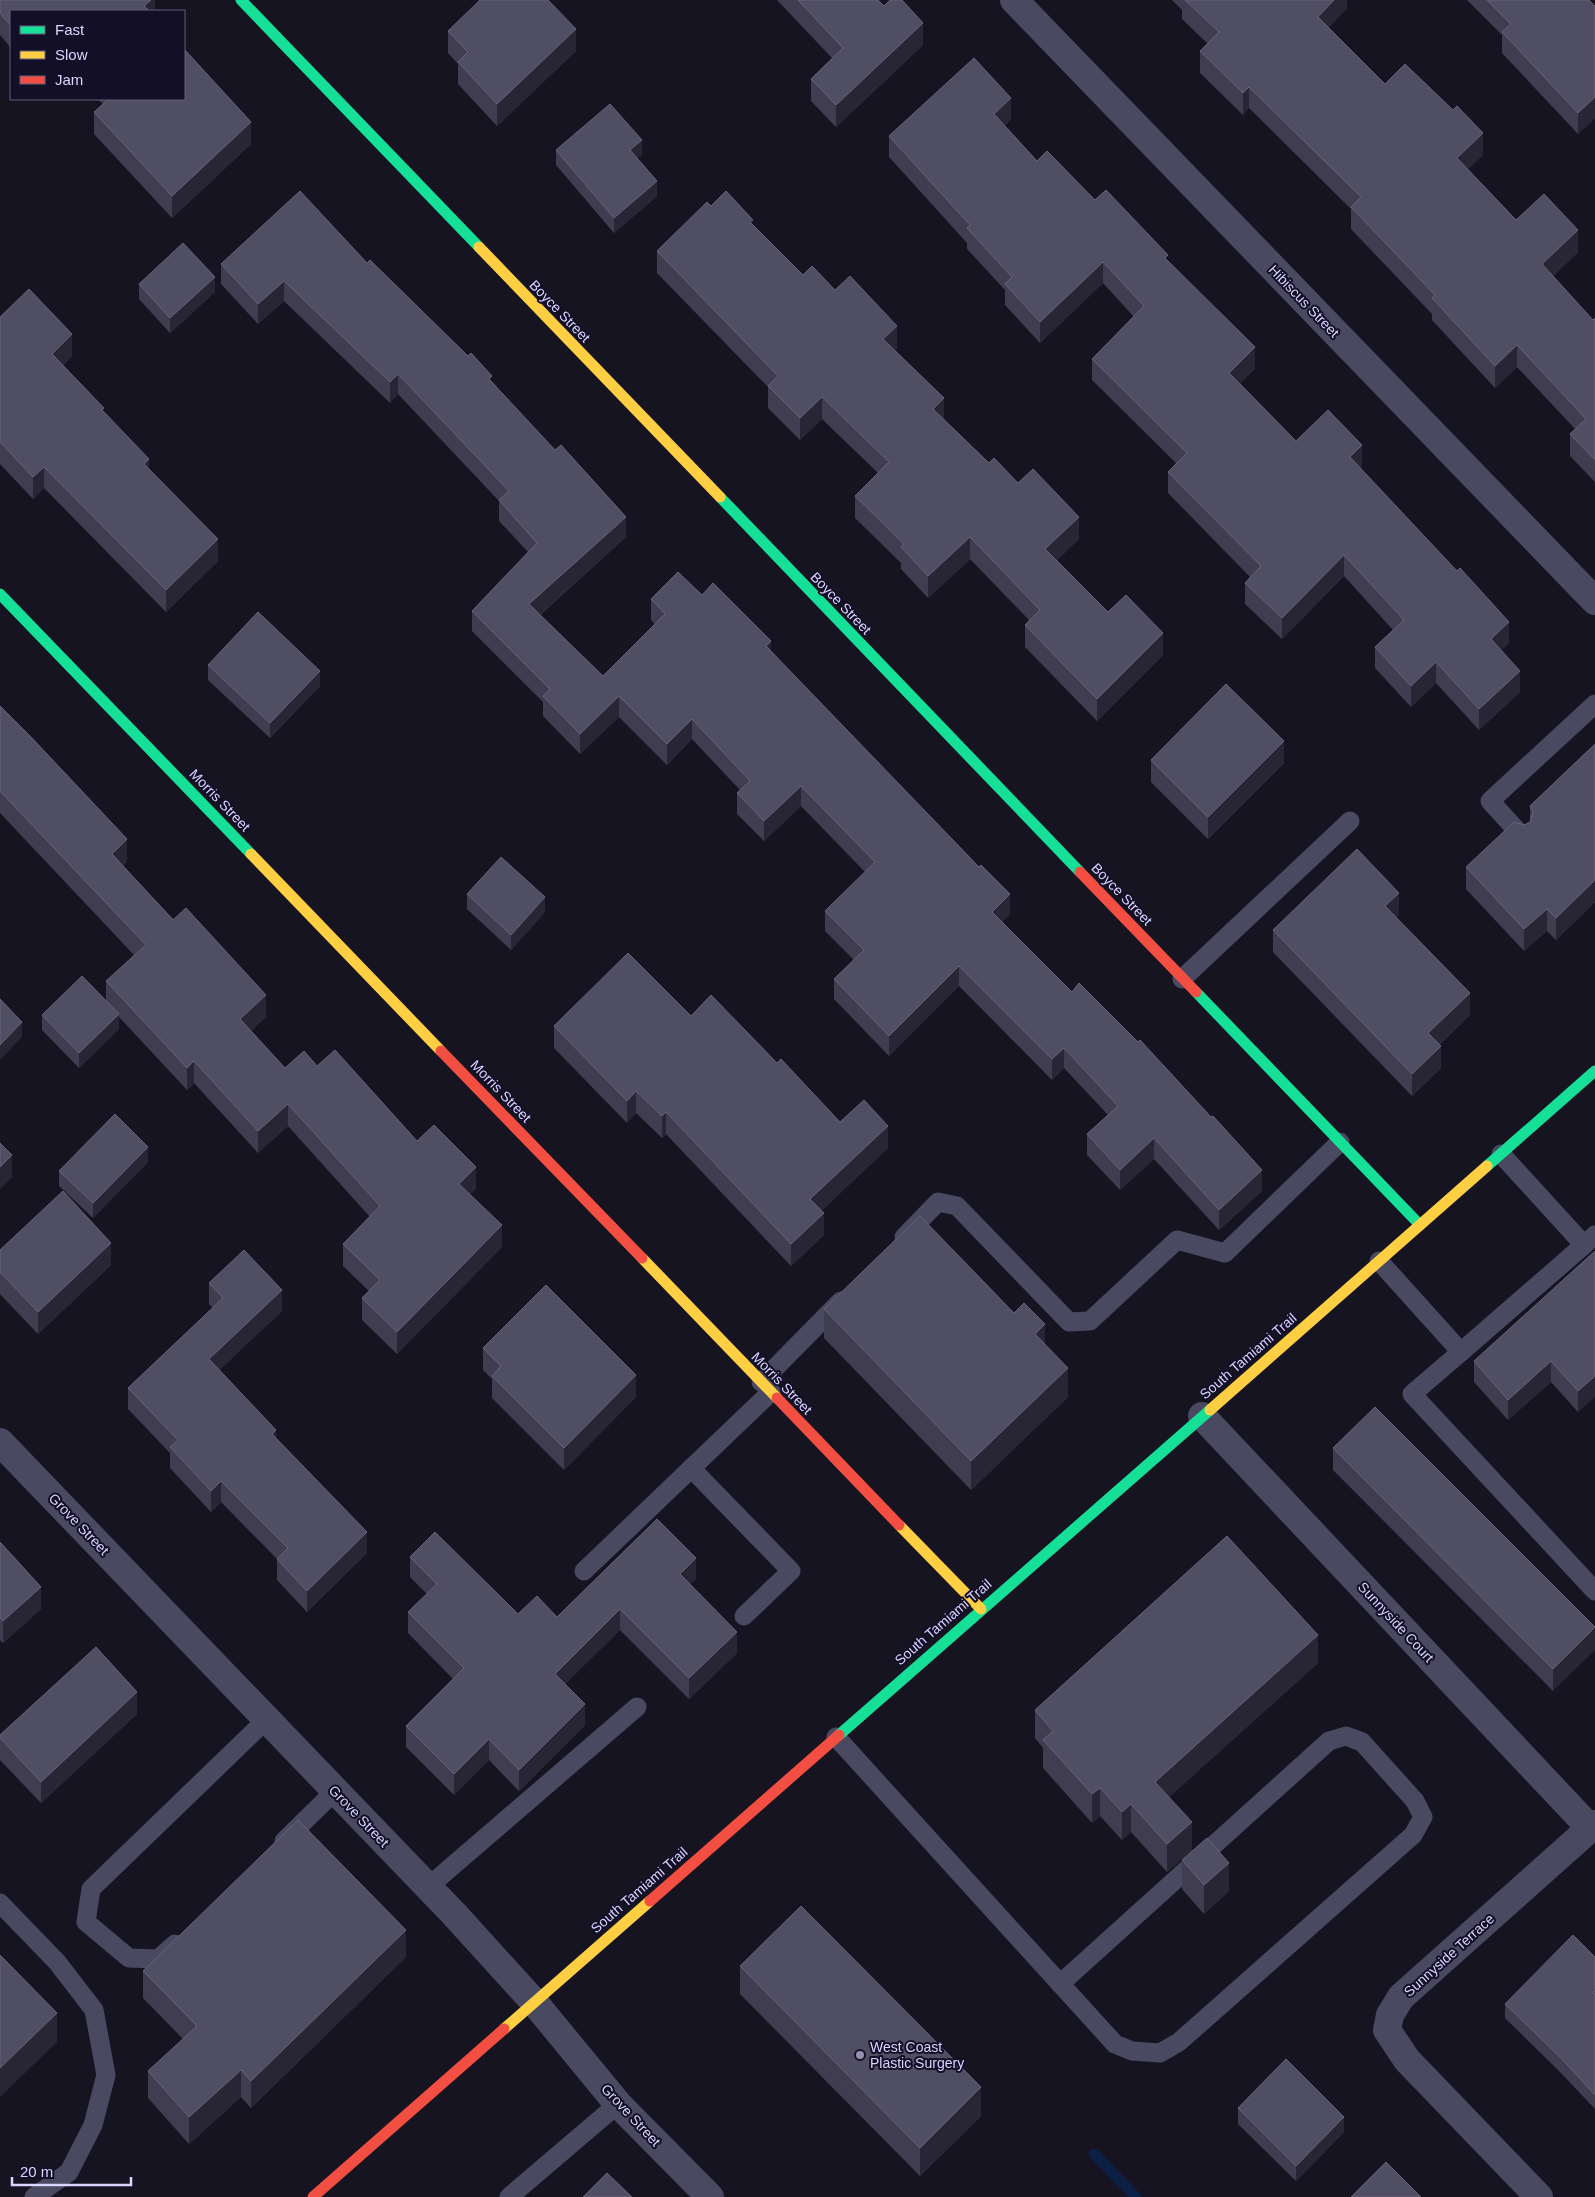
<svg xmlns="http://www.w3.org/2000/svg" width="1595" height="2197" font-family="Helvetica,sans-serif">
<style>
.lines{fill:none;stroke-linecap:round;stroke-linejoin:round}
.stream{stroke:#0c2045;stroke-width:11}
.lane{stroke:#4a4962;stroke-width:19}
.street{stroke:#4a4962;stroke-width:28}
.fast{stroke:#16e098;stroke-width:11}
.slow{stroke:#ffcf43;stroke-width:11}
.jam{stroke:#f24e42;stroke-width:11}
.wall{fill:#403d50}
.shaded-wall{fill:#282635}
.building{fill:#504e63;stroke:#66637b}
.poi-dot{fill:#9591b1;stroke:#130f26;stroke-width:2}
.labels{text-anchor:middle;stroke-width:4;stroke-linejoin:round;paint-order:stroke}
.street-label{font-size:14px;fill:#dad4ff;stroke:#130f26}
.poi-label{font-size:14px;fill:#dad4ff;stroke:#130f26;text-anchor:start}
</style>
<rect width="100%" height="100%" fill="#161421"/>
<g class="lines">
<polyline class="stream" points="1094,2154 1136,2197"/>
<g class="lane">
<polyline points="1522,836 1490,801 1595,704"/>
<polyline points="1182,979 1350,821"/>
<polyline points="1501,1154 1584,1245 1595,1235"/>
<polyline points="904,1237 938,1202 957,1206 1069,1322 1090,1321 1177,1240 1225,1253 1340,1142"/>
<polyline points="1379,1261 1461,1352 1412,1394 1595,1591"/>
<polyline points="1461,1352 1584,1245"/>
<polyline points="761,1382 841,1301"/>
<polyline points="691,1468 791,1571 744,1616"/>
<polyline points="584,1571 771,1392"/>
<polyline points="836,1737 1115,2044 1132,2051 1160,2053 1179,2042 1413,1835 1423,1817 1415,1801 1362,1742 1346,1736 1329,1741 1060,1984"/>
<polyline points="284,1841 335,1791"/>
<polyline points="428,1887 637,1707"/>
<polyline points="0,1903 57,1962 94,2010 106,2075 93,2125 69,2172 34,2197"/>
<polyline points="175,1944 158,1959 129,1958 86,1922 91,1889 267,1719"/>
<polyline points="509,2197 618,2104"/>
</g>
<g class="street">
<polyline points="1014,0 1595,601"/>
<polyline points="1202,1416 1590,1828"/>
<polyline points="0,1442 455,1915 534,2002 618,2104 710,2197"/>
<polyline points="1539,2197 1407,2060 1387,2030 1390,2015 1401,1997 1595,1824"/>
</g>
<g class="fast">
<polyline points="241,0 479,247"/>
<polyline points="720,497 1080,872"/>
<polyline points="0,594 251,854"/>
<polyline points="1196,992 1420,1225"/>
<polyline points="1487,1166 1595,1071"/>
<polyline points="839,1735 1210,1410"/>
</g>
<g class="slow">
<polyline points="479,247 720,497"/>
<polyline points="251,854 441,1051"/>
<polyline points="642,1258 777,1398"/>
<polyline points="1210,1410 1487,1166"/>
<polyline points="899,1525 981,1609"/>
<polyline points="504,2029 650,1901"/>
</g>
<g class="jam">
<polyline points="1080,872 1196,992"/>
<polyline points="441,1051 642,1258"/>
<polyline points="777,1398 899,1525"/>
<polyline points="650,1901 839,1735"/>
<polyline points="313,2197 504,2029"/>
</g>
</g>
<g class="wall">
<polygon points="0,0 155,0 155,11 11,11 11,48 0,35"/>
<polygon points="777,0 878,0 923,45 836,127 811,101 811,79 832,58"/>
<polygon points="1172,0 1347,0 1347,8 1328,28 1385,84 1483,155 1468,169 1516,220 1578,252 1553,276 1593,320 1595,318 1595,482 1570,456 1570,434 1575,429 1517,367 1495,388 1432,320 1432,314 1351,229 1351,209 1249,108 1243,115 1200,73 1200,51 1208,44 1182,19 1182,10"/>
<polygon points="1467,0 1589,0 1595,6 1595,118 1578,134 1502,53 1502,35"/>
<polygon points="448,31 576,51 497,126 458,84 458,64 448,53"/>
<polygon points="98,99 184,99 251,144 172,218 94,134 94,112 103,104"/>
<polygon points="1011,119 1004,126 1037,161 1095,200 1168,261 1255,369 1240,383 1296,441 1362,466 1360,468 1509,643 1501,650 1520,692 1479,730 1436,683 1411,707 1375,668 1375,647 1393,630 1344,576 1282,639 1245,604 1245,583 1250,577 1168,493 1168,472 1176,463 1092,380 1092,359 1134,317 1103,283 1040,343 1005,305 1005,290 967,249 967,243 889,157 889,136"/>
<polygon points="556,150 642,155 637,158 657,196 614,233 556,165"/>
<polygon points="711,206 753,225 803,275 835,290 897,348 895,350 944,420 989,463 1018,483 1079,539 1057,560 1108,612 1163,655 1097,721 1025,647 1025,625 1029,620 970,559 928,598 901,569 901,563 855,518 855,496 878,473 822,419 800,440 768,408 768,387 657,273 657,251"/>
<polygon points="367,263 492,382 626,537 540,615 603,676 655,624 651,620 651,599 702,595 771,651 1010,914 1002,922 1262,1191 1219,1230 1154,1159 1120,1190 1087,1155 1087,1134 1108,1115 1064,1068 1052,1080 959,986 889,1056 834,999 834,979 854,960 825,931 825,911 865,872 801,806 764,841 737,814 737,793 740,790 692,739 667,765 619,717 580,754 543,716 543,702 472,631 472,611 528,552 499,521 499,501 398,394 390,403 284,301 258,324 221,284 221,264"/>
<polygon points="139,284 215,292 170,333 139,299"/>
<polygon points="0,317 72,356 63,365 104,413 149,470 218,561 166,612 44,488 33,499 0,464"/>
<polygon points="208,665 320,686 270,738 208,680"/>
<polygon points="0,706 127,861 123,866 266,1017 251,1031 285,1068 317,1066 417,1141 476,1189 470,1194 502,1247 397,1354 362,1320 362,1298 369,1291 343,1266 343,1244 370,1217 288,1126 258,1153 194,1083 187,1090 119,1017 119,1029 79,1068 42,1030 42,1015 106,1001 106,981 134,955 0,813"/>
<polygon points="1595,744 1595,902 1556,940 1547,931 1524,951 1466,889 1466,867 1524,825 1530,822 1530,806"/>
<polygon points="1151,760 1284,763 1208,839 1151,782"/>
<polygon points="467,894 545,912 511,950 467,909"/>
<polygon points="1399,915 1396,917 1470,1015 1439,1045 1441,1068 1412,1096 1273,952 1273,930"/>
<polygon points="691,1016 777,1063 840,1122 888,1148 821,1211 824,1235 791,1266 666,1134 662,1138 636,1113 627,1123 554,1048 554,1026"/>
<polygon points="148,1162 93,1218 59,1186 59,1171"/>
<polygon points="0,1250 111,1265 38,1334 0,1294"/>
<polygon points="1595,1251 1578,1412 1551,1382 1508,1420 1474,1382 1474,1361"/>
<polygon points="209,1283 282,1311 219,1370 276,1438 367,1553 307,1612 277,1580 277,1559 221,1502 211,1512 170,1468 170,1453 128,1409 128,1388 213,1308 209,1304"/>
<polygon points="824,1309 1045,1345 1068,1397 971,1490 824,1338"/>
<polygon points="483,1348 636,1397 564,1470 492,1398 492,1379 483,1370"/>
<polygon points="1333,1448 1595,1627 1553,1691 1333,1470"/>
<polygon points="0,1542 41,1609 3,1643 0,1640"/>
<polygon points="410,1557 518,1614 557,1617 696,1579 690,1584 737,1653 689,1699 620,1630 565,1684 585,1725 519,1791 489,1760 454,1795 406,1747 406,1726 453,1679 408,1633 408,1612 427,1594 410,1577"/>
<polygon points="1318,1663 1169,1797 1192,1850 1167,1872 1131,1832 1122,1840 1100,1816 1092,1823 1043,1768 1043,1748 1035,1738 1035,1710"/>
<polygon points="137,1714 41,1803 0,1760 0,1738"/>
<polygon points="1182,1860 1229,1891 1204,1914 1182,1889"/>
<polygon points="406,1957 251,2108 241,2097 189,2144 148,2098 148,2071 183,2039 143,1998 143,1971"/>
<polygon points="1595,1957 1595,2109 1560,2072 1505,2018 1505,2004"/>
<polygon points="740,1966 981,2116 920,2176 740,1994"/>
<polygon points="1238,2108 1344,2132 1296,2181 1238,2124"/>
</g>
<g class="shaded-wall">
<polygon points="151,0 155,0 155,11 144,11 144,6"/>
<polygon points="1334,0 1347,0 1347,8 1318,39 1318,17"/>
<polygon points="923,23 923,45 836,127 836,105"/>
<polygon points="576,29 576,51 497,126 497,104"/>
<polygon points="1249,87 1249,108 1243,115 1243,93"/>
<polygon points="1595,97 1595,118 1578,134 1578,113"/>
<polygon points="1011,98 1011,119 994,135 994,114"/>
<polygon points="251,122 251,144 172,218 172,196"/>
<polygon points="1483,133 1483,155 1457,180 1457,158"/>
<polygon points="642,140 642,155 630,165 630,150"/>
<polygon points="657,181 657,196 614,233 614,218"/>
<polygon points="1578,230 1578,252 1542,286 1542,264"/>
<polygon points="1103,262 1103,283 1040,343 1040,322"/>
<polygon points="215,277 215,292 170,333 170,318"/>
<polygon points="284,281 284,301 258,324 258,304"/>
<polygon points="897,326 897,348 883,361 883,339"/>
<polygon points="72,334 72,356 52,376 52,354"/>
<polygon points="1517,345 1517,367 1495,388 1495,366"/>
<polygon points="1255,347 1255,369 1229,394 1229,373"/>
<polygon points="398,374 398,394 390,403 390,382"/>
<polygon points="822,397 822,419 800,440 800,418"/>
<polygon points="944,398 944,420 933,409"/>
<polygon points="1362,445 1362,466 1350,478 1350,457"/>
<polygon points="149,459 149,481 144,464"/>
<polygon points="44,467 44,488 33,499 33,477"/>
<polygon points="626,517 626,537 529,624 529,604"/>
<polygon points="1079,517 1079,539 1045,571 1045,549"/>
<polygon points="970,537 970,559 928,598 928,576"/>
<polygon points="218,539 218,561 166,612 166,590"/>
<polygon points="1344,555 1344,576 1282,639 1282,618"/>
<polygon points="1509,622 1509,643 1491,660 1491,639"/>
<polygon points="1163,633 1163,655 1097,721 1097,699"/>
<polygon points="771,641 771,661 766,646"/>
<polygon points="1436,662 1436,683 1411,707 1411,686"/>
<polygon points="320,671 320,686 270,738 270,723"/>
<polygon points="1520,671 1520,692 1479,730 1479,709"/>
<polygon points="619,696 619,717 580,754 580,734"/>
<polygon points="692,719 692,739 667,765 667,744"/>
<polygon points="1284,741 1284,763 1208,839 1208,817"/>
<polygon points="801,786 801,806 764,841 764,821"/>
<polygon points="127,839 127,861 112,876 112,854"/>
<polygon points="1595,880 1595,902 1556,940 1556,918"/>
<polygon points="1399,893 1399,915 1385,928 1385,906"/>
<polygon points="1010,894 1010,914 992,932 992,912"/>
<polygon points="545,897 545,912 511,950 511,935"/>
<polygon points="1547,909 1547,931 1524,951 1524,929"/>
<polygon points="959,966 959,986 889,1056 889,1036"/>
<polygon points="1470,993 1470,1015 1428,1055 1428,1033"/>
<polygon points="266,995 266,1017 240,1041 240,1019"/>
<polygon points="119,1014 119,1029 79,1068 79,1053"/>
<polygon points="22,1022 22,1037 0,1060 0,1045"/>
<polygon points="1441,1046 1441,1068 1412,1096 1412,1074"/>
<polygon points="1064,1048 1064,1068 1052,1080 1052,1059"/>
<polygon points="194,1061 194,1083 187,1090 187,1068"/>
<polygon points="636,1091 636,1113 627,1123 627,1101"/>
<polygon points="288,1104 288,1126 258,1153 258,1131"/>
<polygon points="666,1112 666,1134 662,1138 662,1116"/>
<polygon points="888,1126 888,1148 810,1221 810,1199"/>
<polygon points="1154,1138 1154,1159 1120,1190 1120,1170"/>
<polygon points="148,1147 148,1162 93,1218 93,1203"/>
<polygon points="12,1155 12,1177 0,1189 0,1167"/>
<polygon points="476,1167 476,1189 459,1205 459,1184"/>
<polygon points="1262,1170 1262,1191 1219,1230 1219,1210"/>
<polygon points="824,1213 824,1235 791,1266 791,1244"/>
<polygon points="502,1225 502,1247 397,1354 397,1332"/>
<polygon points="111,1243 111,1265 38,1334 38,1312"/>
<polygon points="282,1290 282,1311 209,1380 209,1359"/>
<polygon points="1045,1324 1045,1353 1035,1334"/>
<polygon points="1551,1361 1551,1382 1508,1420 1508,1400"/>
<polygon points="1068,1368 1068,1397 971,1490 971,1461"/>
<polygon points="636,1375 636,1397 564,1470 564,1448"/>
<polygon points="1595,1376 1595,1397 1578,1412 1578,1391"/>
<polygon points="276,1430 276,1451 272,1434"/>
<polygon points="221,1481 221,1502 211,1512 211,1491"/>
<polygon points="367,1532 367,1553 307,1612 307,1591"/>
<polygon points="696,1558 696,1579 680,1594 680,1574"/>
<polygon points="41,1587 41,1609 3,1643 3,1621"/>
<polygon points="620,1609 620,1630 555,1694 555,1674"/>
<polygon points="1595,1628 1595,1650 1553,1691 1553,1669"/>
<polygon points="737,1632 737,1653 689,1699 689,1678"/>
<polygon points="1318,1635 1318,1663 1155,1810 1155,1782"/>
<polygon points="137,1692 137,1714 41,1803 41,1782"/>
<polygon points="585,1704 585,1725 519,1791 519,1770"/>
<polygon points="489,1739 489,1760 454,1795 454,1774"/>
<polygon points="1100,1788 1100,1816 1092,1823 1092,1794"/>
<polygon points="1131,1804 1131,1832 1122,1840 1122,1812"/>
<polygon points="1192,1822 1192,1850 1167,1872 1167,1844"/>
<polygon points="1229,1863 1229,1891 1204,1914 1204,1885"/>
<polygon points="406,1930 406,1957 251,2108 251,2081"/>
<polygon points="57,2013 57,2042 0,2097 0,2068"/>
<polygon points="241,2070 241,2097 189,2144 189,2117"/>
<polygon points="981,2087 981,2116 920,2176 920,2148"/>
<polygon points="1344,2117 1344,2132 1296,2181 1296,2166"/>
</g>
<g class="building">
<polygon points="0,0 151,0 144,6 149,11 11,11 11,26 0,13"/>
<polygon points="480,0 548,0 576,29 497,104 458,62 468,52 448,31"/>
<polygon points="798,0 878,0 884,6 890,0 902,0 923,23 836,105 811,79 843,48"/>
<polygon points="1185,0 1334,0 1318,17 1385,84 1405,64 1453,110 1457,106 1483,133 1457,158 1516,220 1544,194 1578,230 1542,264 1593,320 1595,318 1595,460 1570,434 1586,419 1517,345 1495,366 1432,298 1435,295 1351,207 1361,197 1249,87 1243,93 1200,51 1219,32"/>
<polygon points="1487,0 1589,0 1595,6 1595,97 1578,113 1502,32 1511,24"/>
<polygon points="184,49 251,122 172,196 94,112 109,99 184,99"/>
<polygon points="974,58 1011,98 994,114 1037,161 1047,151 1095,200 1106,190 1168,255 1165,258 1255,347 1229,373 1296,441 1328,410 1362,445 1350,457 1457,571 1460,568 1509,622 1491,639 1520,671 1479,709 1436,662 1411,686 1375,647 1404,620 1344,555 1282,618 1245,583 1261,566 1168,472 1187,453 1092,359 1144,306 1103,262 1040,322 1005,284 1012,277 967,228 970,225 889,136"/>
<polygon points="610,104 642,140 630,150 657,181 614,218 556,150"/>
<polygon points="300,191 367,263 370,260 468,356 471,353 492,376 489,379 555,450 561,445 626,517 529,604 603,676 665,614 651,599 678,572 702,595 713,583 771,641 766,646 979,867 981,865 1010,894 992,912 1072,992 1079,983 1138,1042 1140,1040 1211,1117 1213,1116 1262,1170 1219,1210 1154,1138 1120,1170 1087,1134 1118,1106 1064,1048 1052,1059 959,966 889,1036 834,979 864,950 825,911 875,862 801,786 764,821 737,793 750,781 692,719 667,744 619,696 580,734 543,696 550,689 472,611 537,543 499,500 509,491 398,374 390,382 284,281 258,304 221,264"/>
<polygon points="726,191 753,220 750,222 803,275 812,266 835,290 850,276 897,326 883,339 944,398 933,409 989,463 994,458 1018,483 1033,469 1079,517 1045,549 1108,612 1126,595 1163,633 1097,699 1025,625 1040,610 970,537 928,576 901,547 904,544 855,496 889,462 822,397 800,418 768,386 778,376 657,251 707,202 711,206"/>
<polygon points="183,243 215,277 170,318 139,284"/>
<polygon points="29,289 72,334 52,354 104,408 102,410 149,459 144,464 218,539 166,590 44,467 33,477 0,442 0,317"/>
<polygon points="258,612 320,671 270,723 208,665"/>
<polygon points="1226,684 1284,741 1208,817 1151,760"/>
<polygon points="0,706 31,737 127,839 112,854 173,920 186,908 266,995 240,1019 285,1068 304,1051 317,1066 335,1050 417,1141 434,1125 476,1167 459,1184 502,1225 397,1332 362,1298 380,1280 343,1244 380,1206 288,1104 258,1131 194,1061 187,1068 106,981 146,945 0,791"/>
<polygon points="1595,744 1595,880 1556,918 1547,909 1524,929 1466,867 1514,822 1524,825 1530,822 1533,812 1530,806"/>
<polygon points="1357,849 1399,893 1385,906 1470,993 1428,1033 1441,1046 1412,1074 1273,930"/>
<polygon points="501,857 545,897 511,935 467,894"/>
<polygon points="628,953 691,1016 711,995 777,1063 781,1059 840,1122 864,1100 888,1126 810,1199 824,1213 791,1244 666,1112 662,1116 636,1091 627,1101 554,1026"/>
<polygon points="82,976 119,1014 79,1053 42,1015"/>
<polygon points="0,999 22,1022 0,1045"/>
<polygon points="115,1114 148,1147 93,1203 59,1171"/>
<polygon points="0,1143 12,1155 0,1167"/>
<polygon points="63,1191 111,1243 38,1312 0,1272 0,1250"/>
<polygon points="920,1216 1014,1313 1024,1303 1045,1324 1035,1334 1068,1368 971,1461 824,1309"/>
<polygon points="244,1250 282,1290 209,1359 276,1430 272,1434 367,1532 307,1591 277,1559 288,1548 221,1481 211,1491 170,1447 178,1440 128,1388 223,1298 209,1283"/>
<polygon points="1595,1251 1595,1376 1578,1391 1551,1361 1508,1400 1474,1361"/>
<polygon points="546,1285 636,1375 564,1448 492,1376 501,1366 483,1348"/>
<polygon points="1375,1407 1595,1627 1553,1669 1333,1448"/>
<polygon points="657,1519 696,1558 680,1574 737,1632 689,1678 620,1609 555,1674 585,1704 519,1770 489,1739 454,1774 406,1726 464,1668 408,1612 437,1584 410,1557 435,1532 518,1614 537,1596 557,1617"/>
<polygon points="1227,1536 1318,1635 1155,1782 1192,1822 1167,1844 1131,1804 1122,1812 1100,1788 1092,1794 1043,1740 1053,1731 1035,1710"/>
<polygon points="0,1542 41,1587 3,1621 0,1618"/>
<polygon points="96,1647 137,1692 41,1782 0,1738 0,1735"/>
<polygon points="298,1820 406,1930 251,2081 241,2070 189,2117 148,2071 197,2026 143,1971"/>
<polygon points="1207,1838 1229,1863 1204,1885 1182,1860"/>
<polygon points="801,1906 981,2087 920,2148 740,1966"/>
<polygon points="1573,1935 1595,1957 1595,1991 1593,1993 1595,1994 1595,2095 1560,2057 1505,2004"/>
<polygon points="0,1955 57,2013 0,2068"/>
<polygon points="1286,2059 1344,2117 1296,2166 1238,2108"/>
<polygon points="1386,2162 1421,2197 1351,2197"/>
<polygon points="607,2173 632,2197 583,2197"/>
</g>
<circle class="poi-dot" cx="860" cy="2055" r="5"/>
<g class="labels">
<g class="street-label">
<text transform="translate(1304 301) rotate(46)" y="5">Hibiscus Street</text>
<text transform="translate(560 311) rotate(46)" y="5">Boyce Street</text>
<text transform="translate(841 603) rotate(46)" y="5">Boyce Street</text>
<text transform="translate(220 800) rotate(46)" y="5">Morris Street</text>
<text transform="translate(1122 894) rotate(46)" y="5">Boyce Street</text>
<text transform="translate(501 1091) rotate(46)" y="5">Morris Street</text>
<text transform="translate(1248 1356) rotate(-41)" y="5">South Tamiami Trail</text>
<text transform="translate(782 1383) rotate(46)" y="5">Morris Street</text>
<text transform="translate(79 1524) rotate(46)" y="5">Grove Street</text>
<text transform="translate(943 1622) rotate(-41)" y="5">South Tamiami Trail</text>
<text transform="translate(1396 1622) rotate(47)" y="5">Sunnyside Court</text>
<text transform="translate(359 1816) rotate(46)" y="5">Grove Street</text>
<text transform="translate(639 1890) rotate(-41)" y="5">South Tamiami Trail</text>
<text transform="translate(1449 1955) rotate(-42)" y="5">Sunnyside Terrace</text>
<text transform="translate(631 2115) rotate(47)" y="5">Grove Street</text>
</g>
<g class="poi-label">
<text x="870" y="2052">West Coast<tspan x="870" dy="16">Plastic Surgery</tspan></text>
</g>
</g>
<rect x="10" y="10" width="175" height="90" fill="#130f26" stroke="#635e7d"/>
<rect x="20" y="26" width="25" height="8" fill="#16e098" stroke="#635e7d"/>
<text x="55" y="35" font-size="15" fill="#dad4ff">Fast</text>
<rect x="20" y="51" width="25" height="8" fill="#ffcf43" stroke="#635e7d"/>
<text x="55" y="60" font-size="15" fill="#dad4ff">Slow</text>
<rect x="20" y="76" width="25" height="8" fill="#f24e42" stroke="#635e7d"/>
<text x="55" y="85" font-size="15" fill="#dad4ff">Jam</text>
<path d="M12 2177v8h119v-8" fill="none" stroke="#dad4ff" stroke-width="2.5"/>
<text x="20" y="2177" font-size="15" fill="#dad4ff" stroke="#130f26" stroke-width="4" paint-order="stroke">20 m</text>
</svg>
